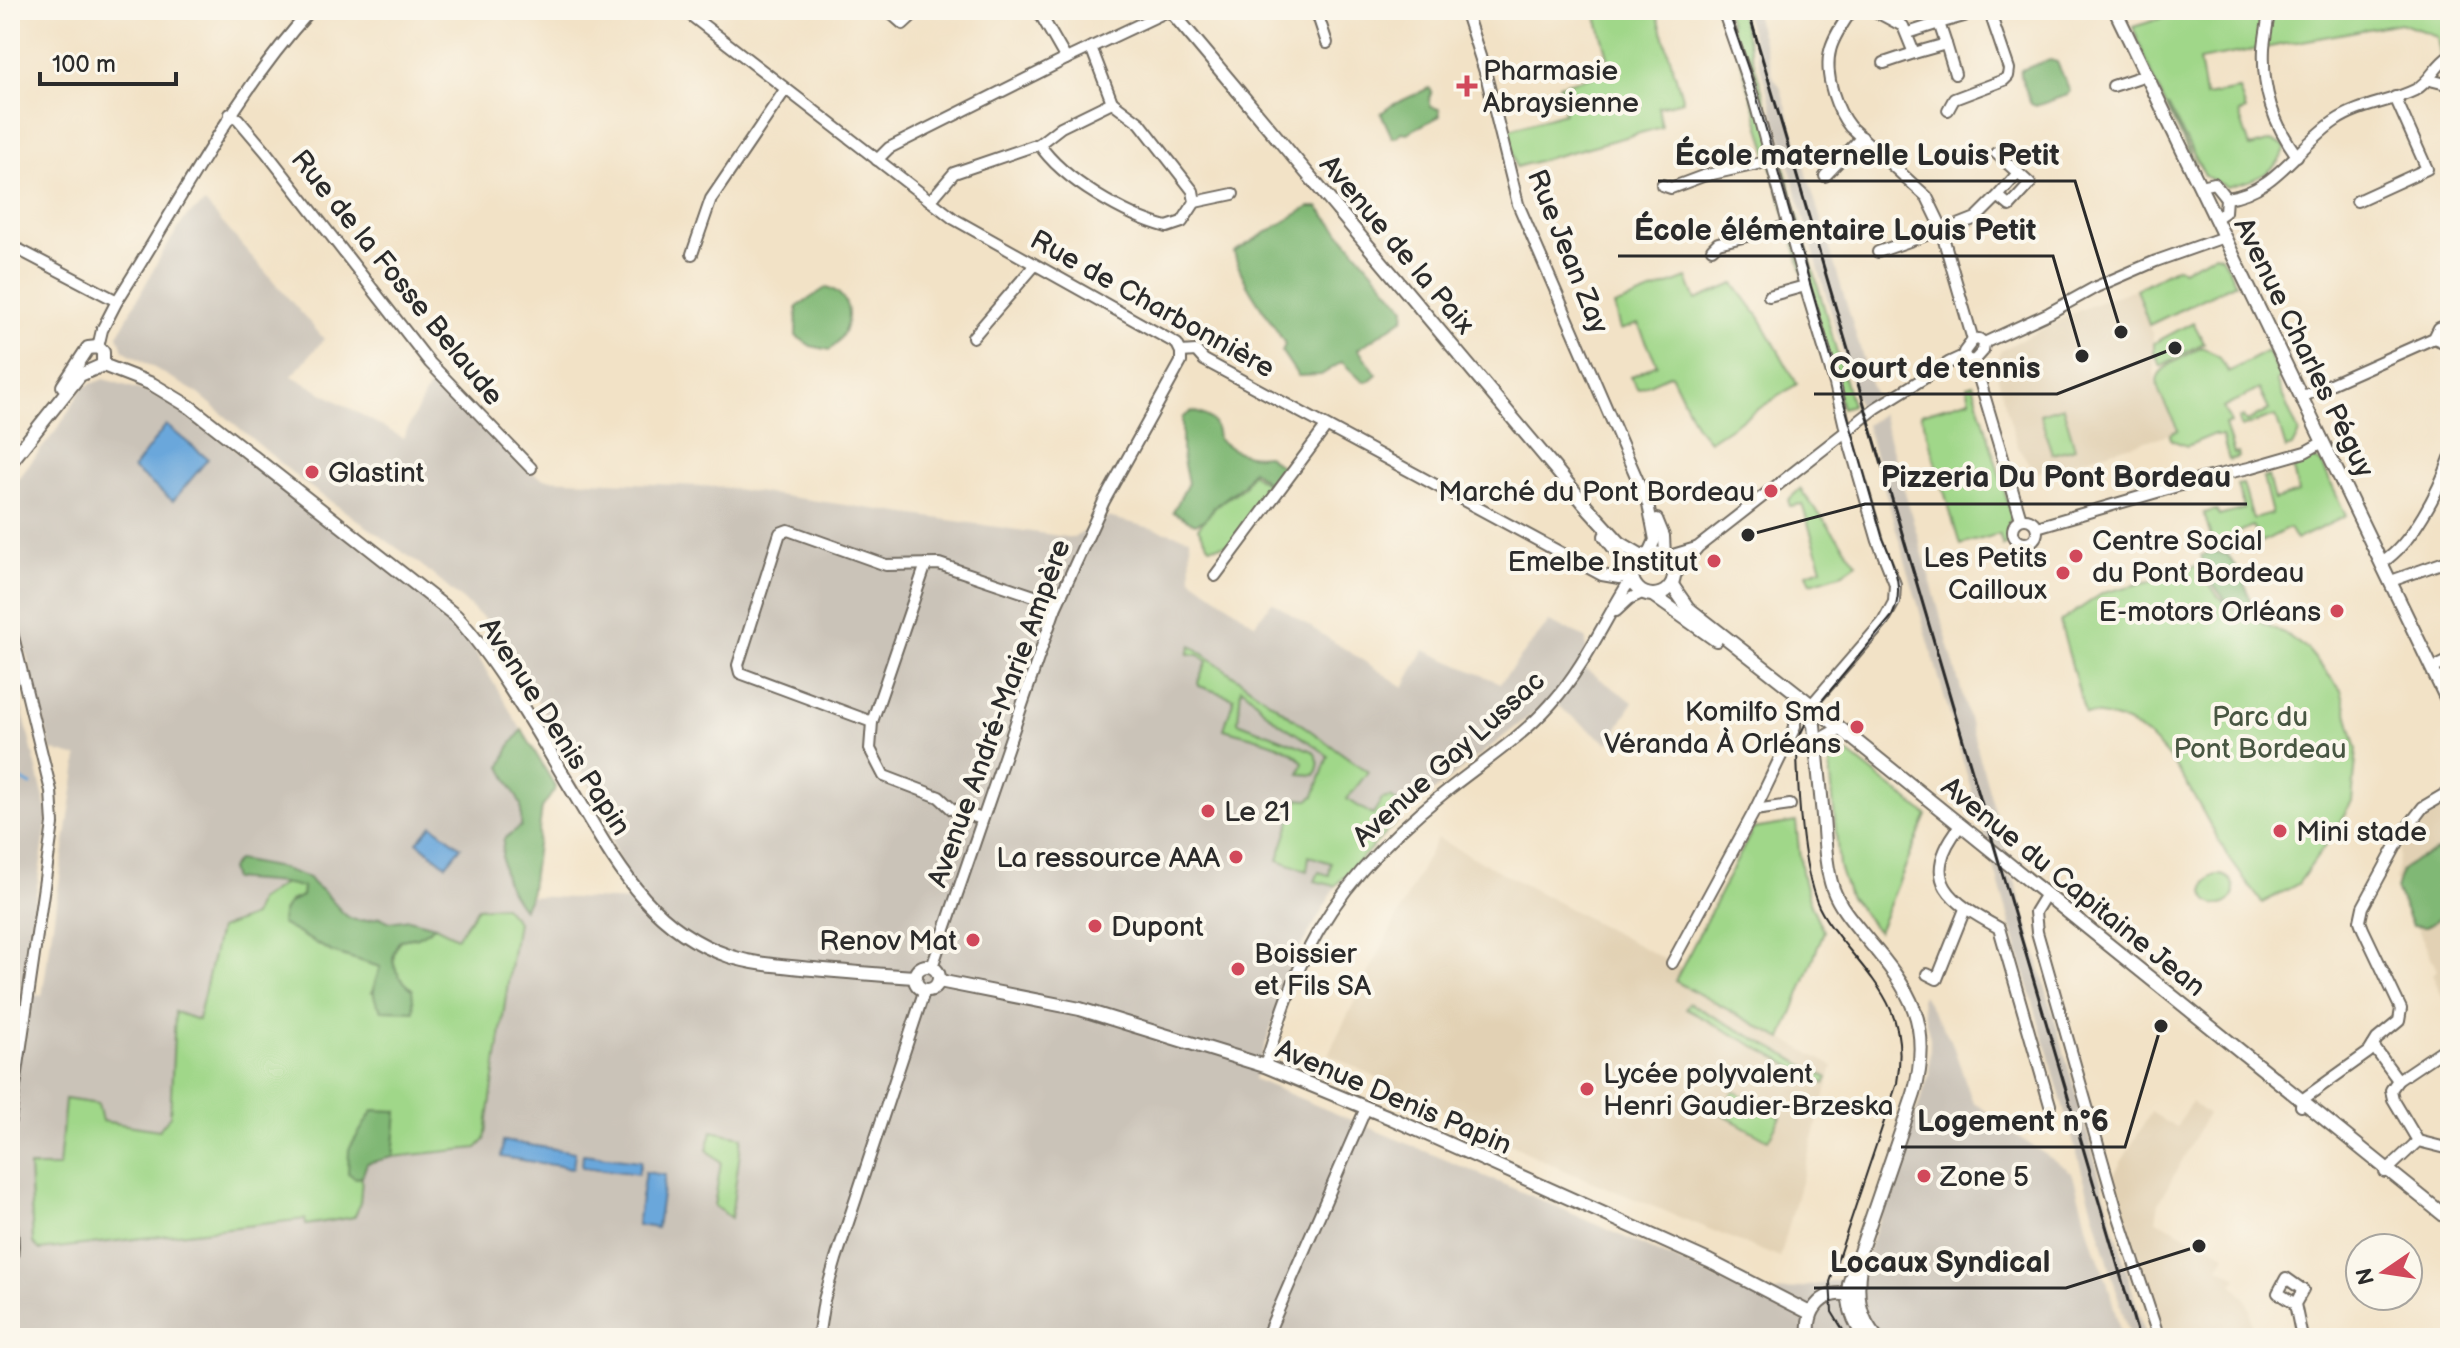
<svg xmlns="http://www.w3.org/2000/svg" width="2460" height="1348" font-family="'Balsamiq Sans',sans-serif">
<style>
.built{fill:#e2d1b4}
.industrial{fill:#cac3b8}
.green{fill:#a0d789;stroke:#66815a;stroke-width:2}
.forest{fill:#80b875;stroke:#567250;stroke-width:2}
.water{fill:#6aa7db;stroke:#4a6983;stroke-width:2}
.lines{fill:none;stroke-linecap:round;stroke-linejoin:round}
.stream{stroke:#6aa7db;stroke-width:3}
.minor-casing{stroke:#716b61;stroke-width:14}
.major-casing{stroke:#716b61;stroke-width:16}
.minor{stroke:#fff;stroke-width:10}
.major{stroke:#fff;stroke-width:12}
.tram{stroke:#2b2b2b;stroke-width:2}
.rail{stroke:#2b2b2b;stroke-width:3}
.poi-dot{fill:#d1495b;stroke:#fbf7ec;stroke-width:3}
.labels{text-anchor:middle;stroke-width:8;stroke-linejoin:round;paint-order:stroke}
.poi-label{font-size:28px;fill:#2b2b2b;stroke:#fbf7ec;text-anchor:start}
.street-label{font-size:28px;fill:#2b2b2b;stroke:#fbf7ec}
.park-label{font-size:28px;fill:#485642;stroke:#fbf7ec}
.leader{fill:none;stroke:#2b2b2b;stroke-width:3}
.callout-dot{fill:#2b2b2b;stroke:#fbf7ec;stroke-width:3}
.callout-label{font-size:30px;text-anchor:middle;font-weight:bold;fill:#2b2b2b;stroke:#fbf7ec;stroke-width:8;stroke-linejoin:round;paint-order:stroke}
</style>
<rect width="100%" height="100%" fill="#fbf7ec"/>
<filter id="ink" filterUnits="userSpaceOnUse"><feTurbulence type="fractalNoise" baseFrequency=".0125" numOctaves="2"/><feDisplacementMap in="SourceGraphic" scale="16" xChannelSelector="R" yChannelSelector="G"/><feConvolveMatrix kernelMatrix="1 2 1 2 8 2 1 2 1" color-interpolation-filters="sRGB"/></filter>
<filter id="wash" filterUnits="userSpaceOnUse"><feTurbulence type="fractalNoise" baseFrequency=".006" numOctaves="4" result="noise"/><feDisplacementMap in="SourceGraphic" scale="32" xChannelSelector="R" yChannelSelector="G"/><feGaussianBlur stdDeviation="1.8" result="paint"/><feColorMatrix in="noise" values="0 0 0 0 0 0 0 0 0 0 0 0 0 0 0 0 0 1.4 0 .05"/><feComposite in="paint" operator="in"/></filter>
<g filter="url(#wash)">
<rect width="100%" height="100%" fill="#f2e2c6"/>
<g class="built">
<polygon points="2134,289 2153,336 2155,386 2177,432 2035,473 2017,445 1994,364 2001,350 2080,310"/>
<polygon points="2441,805 2450,805 2450,1014 2432,974 2437,970 2395,880 2401,847 2417,824"/>
<polygon points="1437,838 1681,968 1676,981 1833,1066 1780,1258 1561,1169 1328,1054"/>
<polygon points="2191,1102 2207,1114 2159,1203 2156,1220 2226,1254 2219,1267 2237,1277 2233,1285 2245,1298 2250,1310 2252,1327 2250,1338 2166,1338 2113,1176 2151,1112 2176,1128"/>
</g>
<g class="industrial">
<polygon points="1744,10 1754,10 1774,78 1780,86 1875,397 1859,409"/>
<polygon points="205,203 324,339 292,376 403,438 433,379 527,470 544,479 721,487 1073,538 1108,517 1190,538 1191,578 1255,624 1272,602 1404,687 1424,650 1500,683 1549,622 1586,638 1586,669 1633,702 1609,744 1550,700 1392,824 1338,883 1294,959 1254,1079 1560,1208 1755,1296 1863,1276 1864,1262 1929,1075 1930,1038 1921,1000 1923,995 1951,1040 1973,1103 1980,1106 2002,1126 2072,1172 2091,1239 2107,1281 2122,1338 10,1338 10,659 48,815 21,993 42,996 78,757 51,750 10,591 10,488 59,427 83,387 104,379 147,392 177,405 446,613 471,645 556,788 542,808 530,896 634,901 590,785 489,623 420,564 303,482 199,394 123,350 118,335 164,250 186,217"/>
<polygon points="1882,414 1931,582 2007,855 1985,837 1866,425"/>
<polygon points="1993,863 2015,881 2146,1338 2130,1338"/>
</g>
<g class="green">
<polygon points="1595,10 1656,10 1683,101 1658,107 1662,127 1516,167 1507,130 1564,113 1559,85 1612,71"/>
<polygon points="1726,10 1739,10 1852,405 1842,408"/>
<path d="M2189 10H2450V51L2440 55 2437 36 2400 23 2199 60 2205 96 2239 90 2246 110 2239 113 2250 147 2271 141 2286 146C2278 174 2252 181 2227 187L2205 176 2168 105 2195 165 2154 81 2133 27Z"/>
<path d="M2215 254 2221 256 2236 283 2149 325 2136 289C2151 282 2163 274 2177 267L2183 270Z"/>
<polygon points="1687,278 1696,300 1734,284 1760,318 1797,384 1709,441 1696,426 1671,374 1638,389 1630,377 1657,364 1638,324 1620,330 1614,306"/>
<polygon points="2193,322 2204,343 2161,366 2154,352 2154,343"/>
<path d="M2202 347 2220 357 2228 372 2267 351 2281 378 2276 381 2299 433 2292 447 2286 449 2276 416 2241 427 2239 419 2243 417 2246 422 2269 410 2259 389 2223 408 2231 423 2225 425 2234 454 2238 453 2239 457 2229 460 2222 436H2216L2215 434 2187 446 2171 440 2170 434 2178 430C2150 373 2143 378 2202 347Z"/>
<polygon points="1973,384 2012,517 2007,528 2010,542 2003,546 1999,534 1960,545 1921,414 1970,399 1967,386"/>
<polygon points="2063,407 2075,448 2052,454 2040,414"/>
<polygon points="2315,459 2322,464 2346,516 2296,540 2289,528 2262,542 2252,526 2213,545 2204,513 2216,510 2219,516 2244,509 2237,485 2243,484 2253,519 2272,514 2263,478 2268,477 2274,500 2298,493 2292,463"/>
<polygon points="1251,473 1274,489 1233,544 1210,547 1198,528 1215,507 1244,487"/>
<polygon points="1800,489 1857,563 1843,573 1811,583 1807,573 1822,568 1802,504 1790,506 1788,500"/>
<path d="M2201 564 2203 574 2217 595 2237 612 2284 633 2308 650 2341 690 2357 749 2352 801 2329 840 2298 884 2262 903C2250 886 2237 870 2226 853 2192 797 2163 713 2085 714L2060 622 2103 593 2162 578Z"/>
<path d="M1191 645 1368 772 1347 799 1373 815 1382 799 1391 797 1405 809V813L1335 886 1315 881 1319 872 1329 875 1331 863 1309 856 1307 871 1278 860 1298 799 1308 800 1314 796 1328 756C1309 738 1282 729 1264 710 1256 702 1252 695 1241 688L1238 722 1313 751C1320 761 1320 764 1315 775L1299 774 1303 762C1285 742 1249 737 1224 729L1234 698 1199 686 1198 682 1207 661 1199 655 1188 654Z"/>
<polygon points="1849,754 1927,815 1878,932 1849,896 1839,866 1829,756"/>
<path d="M1796 822C1801 866 1801 891 1824 931L1782 1039 1675 981 1753 829Z"/>
<circle cx="2219" cy="890" r="15"/>
<path d="M286 882 304 888 302 896 289 901 282 924 332 952 380 967 372 992 412 989C395 975 387 960 400 940L418 937 435 926 457 937 478 908 504 906 517 921 485 1140 477 1148 393 1157 397 1111 355 1178 362 1177 360 1205 354 1217 306 1225 305 1219 40 1250 33 1243 29 1167H59L65 1099 98 1104 102 1121 159 1130 170 1116 175 1012 198 1020 219 929 253 916 258 901Z"/>
<polygon points="1689,1003 1828,1078 1825,1084 1686,1009"/>
<polygon points="1734,1091 1781,1117 1768,1140 1721,1114"/>
<polygon points="712,1131 742,1137 731,1218 714,1206 721,1162 707,1150"/>
</g>
<g class="forest">
<polygon points="2050,60 2057,62 2070,91 2067,95 2036,106 2031,104 2020,74 2021,70"/>
<polygon points="1429,88 1432,91 1429,99 1431,107 1439,109 1440,116 1407,133 1402,132 1396,137 1392,137 1381,113 1392,105"/>
<path d="M1309 207H1318L1405 308 1404 318 1358 349 1377 374 1369 381H1362L1342 362 1321 375 1298 376 1282 352 1285 344C1268 314 1242 286 1234 252Z"/>
<path d="M827 287C858 298 851 332 830 350L811 346 796 336 797 307Z"/>
<path d="M1192 411C1210 416 1217 420 1218 439 1234 452 1246 458 1267 455L1283 468 1279 477 1268 483 1252 470 1243 485 1214 507 1205 520 1195 524 1173 512 1188 483 1182 456V418Z"/>
<path d="M2212 551 2228 555 2245 583 2251 602 2258 611 2255 614C2226 610 2209 583 2201 556Z"/>
<path d="M522 730 556 788 542 808 530 896 523 909C506 888 498 867 504 839L521 826V805L501 767 509 747Z"/>
<polygon points="2450,846 2450,911 2425,927 2412,926 2396,889 2402,870 2417,859"/>
<path d="M237 860 280 868 309 878C314 887 320 888 327 895 346 916 350 927 380 917L390 922 409 919 435 926 418 937 400 940C386 960 395 975 412 989L414 1011 382 1010C368 995 375 985 380 967L332 952 281 924C281 908 288 902 302 896L303 888C280 880 257 882 233 879L230 869Z"/>
<polygon points="373,1110 397,1111 393,1157 367,1163 362,1177 355,1178 348,1173 349,1149"/>
</g>
<g class="water">
<polygon points="166,425 208,459 173,501 133,469"/>
<polygon points="432,825 461,847 446,865 417,842"/>
<polygon points="503,1141 575,1152 573,1168 501,1157"/>
<polygon points="583,1154 641,1161 638,1174 582,1167"/>
<polygon points="645,1172 665,1175 657,1228 637,1225"/>
</g>
<g class="lines">
<polyline class="stream" points="10,773 31,785"/>
</g>
</g>
<g filter="url(#ink)">
<g class="lines">
<g class="minor-casing">
<g id="minor">
<polyline points="684,10 954,219 1177,344 1181,352"/>
<polyline points="887,10 903,24 918,10"/>
<polyline points="1038,10 1066,59"/>
<polyline points="1316,10 1327,43"/>
<polyline points="1465,10 1486,75 1518,204 1648,504 1655,540 1649,553"/>
<polyline points="1723,10 1754,99 1805,286 1835,384 1846,431 1878,541 1895,584 1894,602 1883,622 1806,711"/>
<path d="M1852 10C1831 40 1822 56 1833 93 1837 106 1841 116 1850 127L1927 197 1940 224"/>
<polyline points="1873,10 1903,26 1914,53 1946,44 1939,23 1908,33"/>
<path d="M2269 10C2268 23 2265 35 2264 48 2262 90 2273 123 2297 156"/>
<polyline points="1939,23 1964,16"/>
<polyline points="1946,44 1955,74"/>
<polyline points="1091,47 1112,102"/>
<polyline points="1884,63 1914,53"/>
<polyline points="2430,80 2450,85"/>
<polyline points="2113,86 2146,75"/>
<polyline points="1948,110 1954,99 2004,80 2008,76 2009,69 1989,10"/>
<polyline points="230,114 238,119 266,152 430,363 531,468"/>
<path d="M1039 144C1063 180 1126 216 1167 227L1182 222 1195 202 1193 191 1140 123 1112 102"/>
<polyline points="1996,153 2018,173"/>
<polyline points="877,160 889,148 1066,59 1170,10"/>
<polyline points="1825,176 1862,137"/>
<polyline points="1662,185 1671,188 1703,176 1771,161"/>
<polyline points="2200,186 2214,183 2226,198"/>
<path d="M2226 198C2274 193 2298 146 2335 121 2360 104 2389 103 2415 90 2431 81 2435 65 2450 56"/>
<polyline points="931,200 954,173 1039,144 1061,127 1112,102"/>
<polyline points="2357,201 2427,169 2395,97"/>
<polyline points="1195,202 1233,194"/>
<polyline points="2215,219 2225,212 2226,198"/>
<polyline points="1948,229 1976,218 1998,196 2010,206 2030,184 2018,173 1998,196"/>
<polyline points="1943,237 1973,340"/>
<polyline points="10,245 117,301"/>
<polyline points="1712,249 1718,243 1788,226"/>
<polyline points="1878,252 1935,232"/>
<polyline points="692,254 711,199 785,90"/>
<polyline points="1769,296 1805,286"/>
<polyline points="973,337 1035,265"/>
<polyline points="2434,338 2450,345"/>
<polygon points="1979,339 1984,343 1983,351 1974,361 1966,359 1964,352 1973,340"/>
<polyline points="1984,343 2049,313 2096,287 2156,261 2224,237"/>
<path d="M98 347 102 330 117 301C180 203 232 97 311 10"/>
<polyline points="1181,352 1196,351 1204,360 1602,575 1619,578 1632,574"/>
<polyline points="1974,361 2021,519"/>
<polyline points="2301,397 2434,338 2439,328 2450,324"/>
<circle cx="2025" cy="531" r="12"/>
<polyline points="1657,519 1664,536 1665,556"/>
<polyline points="2037,527 2205,478 2249,468 2305,452 2323,442"/>
<polyline points="1666,557 1696,548"/>
<path d="M2383 562C2412 543 2439 491 2450 458"/>
<polyline points="1675,575 1698,547 1876,408 1950,362 1963,356"/>
<polyline points="1215,576 1326,427"/>
<polyline points="2391,581 2450,560"/>
<polyline points="1616,611 1629,599 1642,593"/>
<polyline points="10,624 51,791 53,824 10,1121"/>
<polyline points="2432,669 2450,660"/>
<polyline points="872,722 926,564"/>
<polyline points="1755,810 1795,727 1795,720 1801,709"/>
<polyline points="982,819 952,809 939,797 884,776 870,749 872,722 740,673 738,665 780,533 788,530 886,565 939,564 1037,597 1055,609"/>
<path d="M1960 826C1917 881 1952 902 1999 928L2050 1105"/>
<polyline points="2046,894 2035,912 2037,932 2116,1208 2159,1338"/>
<polyline points="1672,963 1755,810 1790,805"/>
<polyline points="932,967 1055,609 1104,501 1181,362 1181,352"/>
<polyline points="1927,974 1937,979 1965,909"/>
<polyline points="2373,1046 2398,1080"/>
<path d="M1265 1066C1277 1028 1289 988 1307 952 1339 888 1388 837 1444 793 1480 764 1520 739 1551 704 1585 666 1605 619 1632 577"/>
<polyline points="2301,1106 2306,1097 2369,1052 2377,1039 2399,1021 2401,1009 2363,929 2360,921 2363,907 2403,833 2423,807 2450,791"/>
<polyline points="2418,1141 2393,1099 2391,1090 2398,1080 2450,1045"/>
<polyline points="2385,1172 2418,1141 2450,1149"/>
<polyline points="10,1178 13,1246 10,1284"/>
<polyline points="2295,1304 2278,1293 2286,1278 2303,1290 2295,1304 2302,1338"/>
<polyline points="818,1338 824,1300 836,1259 925,989"/>
<polyline points="1266,1338 1366,1108"/>
<polyline points="2448,1338 2450,1337"/>
</g>
</g>
<g class="major-casing">
<g id="major">
<polyline points="1170,10 1589,509 1620,543 1642,556"/>
<polyline points="2115,10 2450,706"/>
<path d="M103 365 152 384 190 407 456 616C502 667 541 739 577 798 617 865 650 929 729 956 756 965 784 966 813 969 847 972 881 975 916 977"/>
<polyline points="63,386 88,348 98,347 103,352 103,365"/>
<polyline points="10,463 80,375 103,365"/>
<polyline points="1605,536 1632,572"/>
<circle cx="1653" cy="574" r="21"/>
<polyline points="1672,585 1688,608 1799,695 2450,1220"/>
<polyline points="1654,596 1716,640"/>
<path d="M1794 701 1809 716 1814 725C1817 755 1820 786 1823 816 1825 840 1825 865 1833 889 1840 908 1854 923 1867 939 1911 991 1933 1024 1914 1094L1849 1284C1847 1305 1853 1321 1865 1338"/>
<polyline points="1821,750 1820,740 1836,731"/>
<circle cx="927" cy="978" r="12"/>
<polyline points="939,981 1080,1009 1265,1066 1391,1118 1709,1261 1810,1313"/>
<path d="M1860 1266C1856 1294 1858 1317 1877 1338"/>
<path d="M1810 1338C1803 1310 1826 1285 1855 1297"/>
</g>
</g>
<use href="#minor" class="minor"/>
<use href="#major" class="major"/>
<path class="tram" d="M1728 10 1751 77 1882 536C1893 564 1906 587 1892 616L1809 716 1800 735 1797 750C1798 793 1802 870 1819 907 1826 922 1837 934 1847 947 1885 993 1908 1020 1897 1083L1830 1282 1832 1312 1848 1338"/>
<polyline class="rail" points="1748,10 2139,1338"/>
</g>
</g>
<g class="poi-dot">
<path d="M1463 74h8v8h8v8h-8v8h-8v-8h-8v-8h8z"/>
<circle cx="312" cy="472" r="8"/>
<circle cx="1771" cy="491" r="8"/>
<circle cx="2076" cy="556" r="8"/>
<circle cx="1714" cy="561" r="8"/>
<circle cx="2063" cy="573" r="8"/>
<circle cx="2337" cy="611" r="8"/>
<circle cx="1857" cy="727" r="8"/>
<circle cx="1208" cy="811" r="8"/>
<circle cx="2280" cy="831" r="8"/>
<circle cx="1236" cy="857" r="8"/>
<circle cx="1095" cy="926" r="8"/>
<circle cx="973" cy="940" r="8"/>
<circle cx="1238" cy="969" r="8"/>
<circle cx="1587" cy="1089" r="8"/>
<circle cx="1924" cy="1176" r="8"/>
</g>
<g class="labels">
<g class="poi-label">
<text x="1483" y="80">Pharmasie<tspan x="1483" dy="32">Abraysienne</tspan></text>
<text x="328" y="482">Glastint</text>
<text x="1755" y="501" text-anchor="end">Marché du Pont Bordeau</text>
<text x="2092" y="550">Centre Social<tspan x="2092" dy="32">du Pont Bordeau</tspan></text>
<text x="2047" y="567" text-anchor="end">Les Petits<tspan x="2047" dy="32">Cailloux</tspan></text>
<text x="1698" y="571" text-anchor="end">Emelbe Institut</text>
<text x="2321" y="621" text-anchor="end">E-motors Orléans</text>
<text x="1841" y="721" text-anchor="end">Komilfo Smd<tspan x="1841" dy="32">Véranda À Orléans</tspan></text>
<text x="1224" y="821">Le 21</text>
<text x="2296" y="841">Mini stade</text>
<text x="1220" y="867" text-anchor="end">La ressource AAA</text>
<text x="1111" y="936">Dupont</text>
<text x="957" y="950" text-anchor="end">Renov Mat</text>
<text x="1254" y="963">Boissier<tspan x="1254" dy="32">et Fils SA</tspan></text>
<text x="1603" y="1083">Lycée polyvalent<tspan x="1603" dy="32">Henri Gaudier-Brzeska</tspan></text>
<text x="1940" y="1186">Zone 5</text>
</g>
<g class="street-label">
<text transform="translate(1398 244) rotate(50)" y="10">Avenue de la Paix</text>
<text transform="translate(1569 251) rotate(68)" y="10">Rue Jean Zay</text>
<text transform="translate(398 277) rotate(51)" y="10">Rue de la Fosse Belaude</text>
<text transform="translate(1153 303) rotate(29)" y="10">Rue de Charbonnière</text>
<text transform="translate(2305 347) rotate(64)" y="10">Avenue Charles Péguy</text>
<text transform="translate(998 713) rotate(-70)" y="10">Avenue André-Marie Ampère</text>
<text transform="translate(556 726) rotate(57)" y="10">Avenue Denis Papin</text>
<text transform="translate(1448 758) rotate(-42)" y="10">Avenue Gay Lussac</text>
<text transform="translate(2074 886) rotate(39)" y="10">Avenue du Capitaine Jean</text>
<text transform="translate(1394 1096) rotate(23)" y="10">Avenue Denis Papin</text>
</g>
<g class="park-label">
<text x="2260" y="726">Parc du<tspan x="2260" dy="32">Pont Bordeau</tspan></text>
</g>
</g>
<path class="leader" d="M2121 332L2075 181H1658M2082 356L2053 256H1618M2175 348L2057 394H1814M1748 535L1865 504H2247M2161 1026L2125 1147H1901M2199 1246L2066 1288H1814"/>
<g class="callout-dot">
<circle cx="2121" cy="332" r="8"/>
<circle cx="2082" cy="356" r="8"/>
<circle cx="2175" cy="348" r="8"/>
<circle cx="1748" cy="535" r="8"/>
<circle cx="2161" cy="1026" r="8"/>
<circle cx="2199" cy="1246" r="8"/>
</g>
<g class="callout-label">
<text x="1867" y="165">École maternelle Louis Petit</text>
<text x="1835" y="240">École élémentaire Louis Petit</text>
<text x="1935" y="378">Court de tennis</text>
<text x="2056" y="487">Pizzeria Du Pont Bordeau</text>
<text x="2013" y="1131">Logement n°6</text>
<text x="1940" y="1272">Locaux Syndical</text>
</g>
<rect width="2460" height="1348" fill="none" stroke="#fbf7ec" stroke-width="40"/>
<g transform="translate(2384 1272) rotate(257)"><circle r="38" fill="#fbf7ec" stroke="#a8a59f" stroke-width="2"/>
<path d="M0-6L14 30L0 20L-14 30Z" fill="#d1495b"/>
<text y="-12" font-size="22" font-weight="bold" text-anchor="middle" fill="#2b2b2b">N</text>
</g>
<path d="M40 72v12h136v-12" fill="none" stroke="#2b2b2b" stroke-width="4"/>
<text x="52" y="72" font-size="24" fill="#2b2b2b" stroke="#fbf7ec" stroke-width="6" paint-order="stroke">100 m</text>
</svg>
